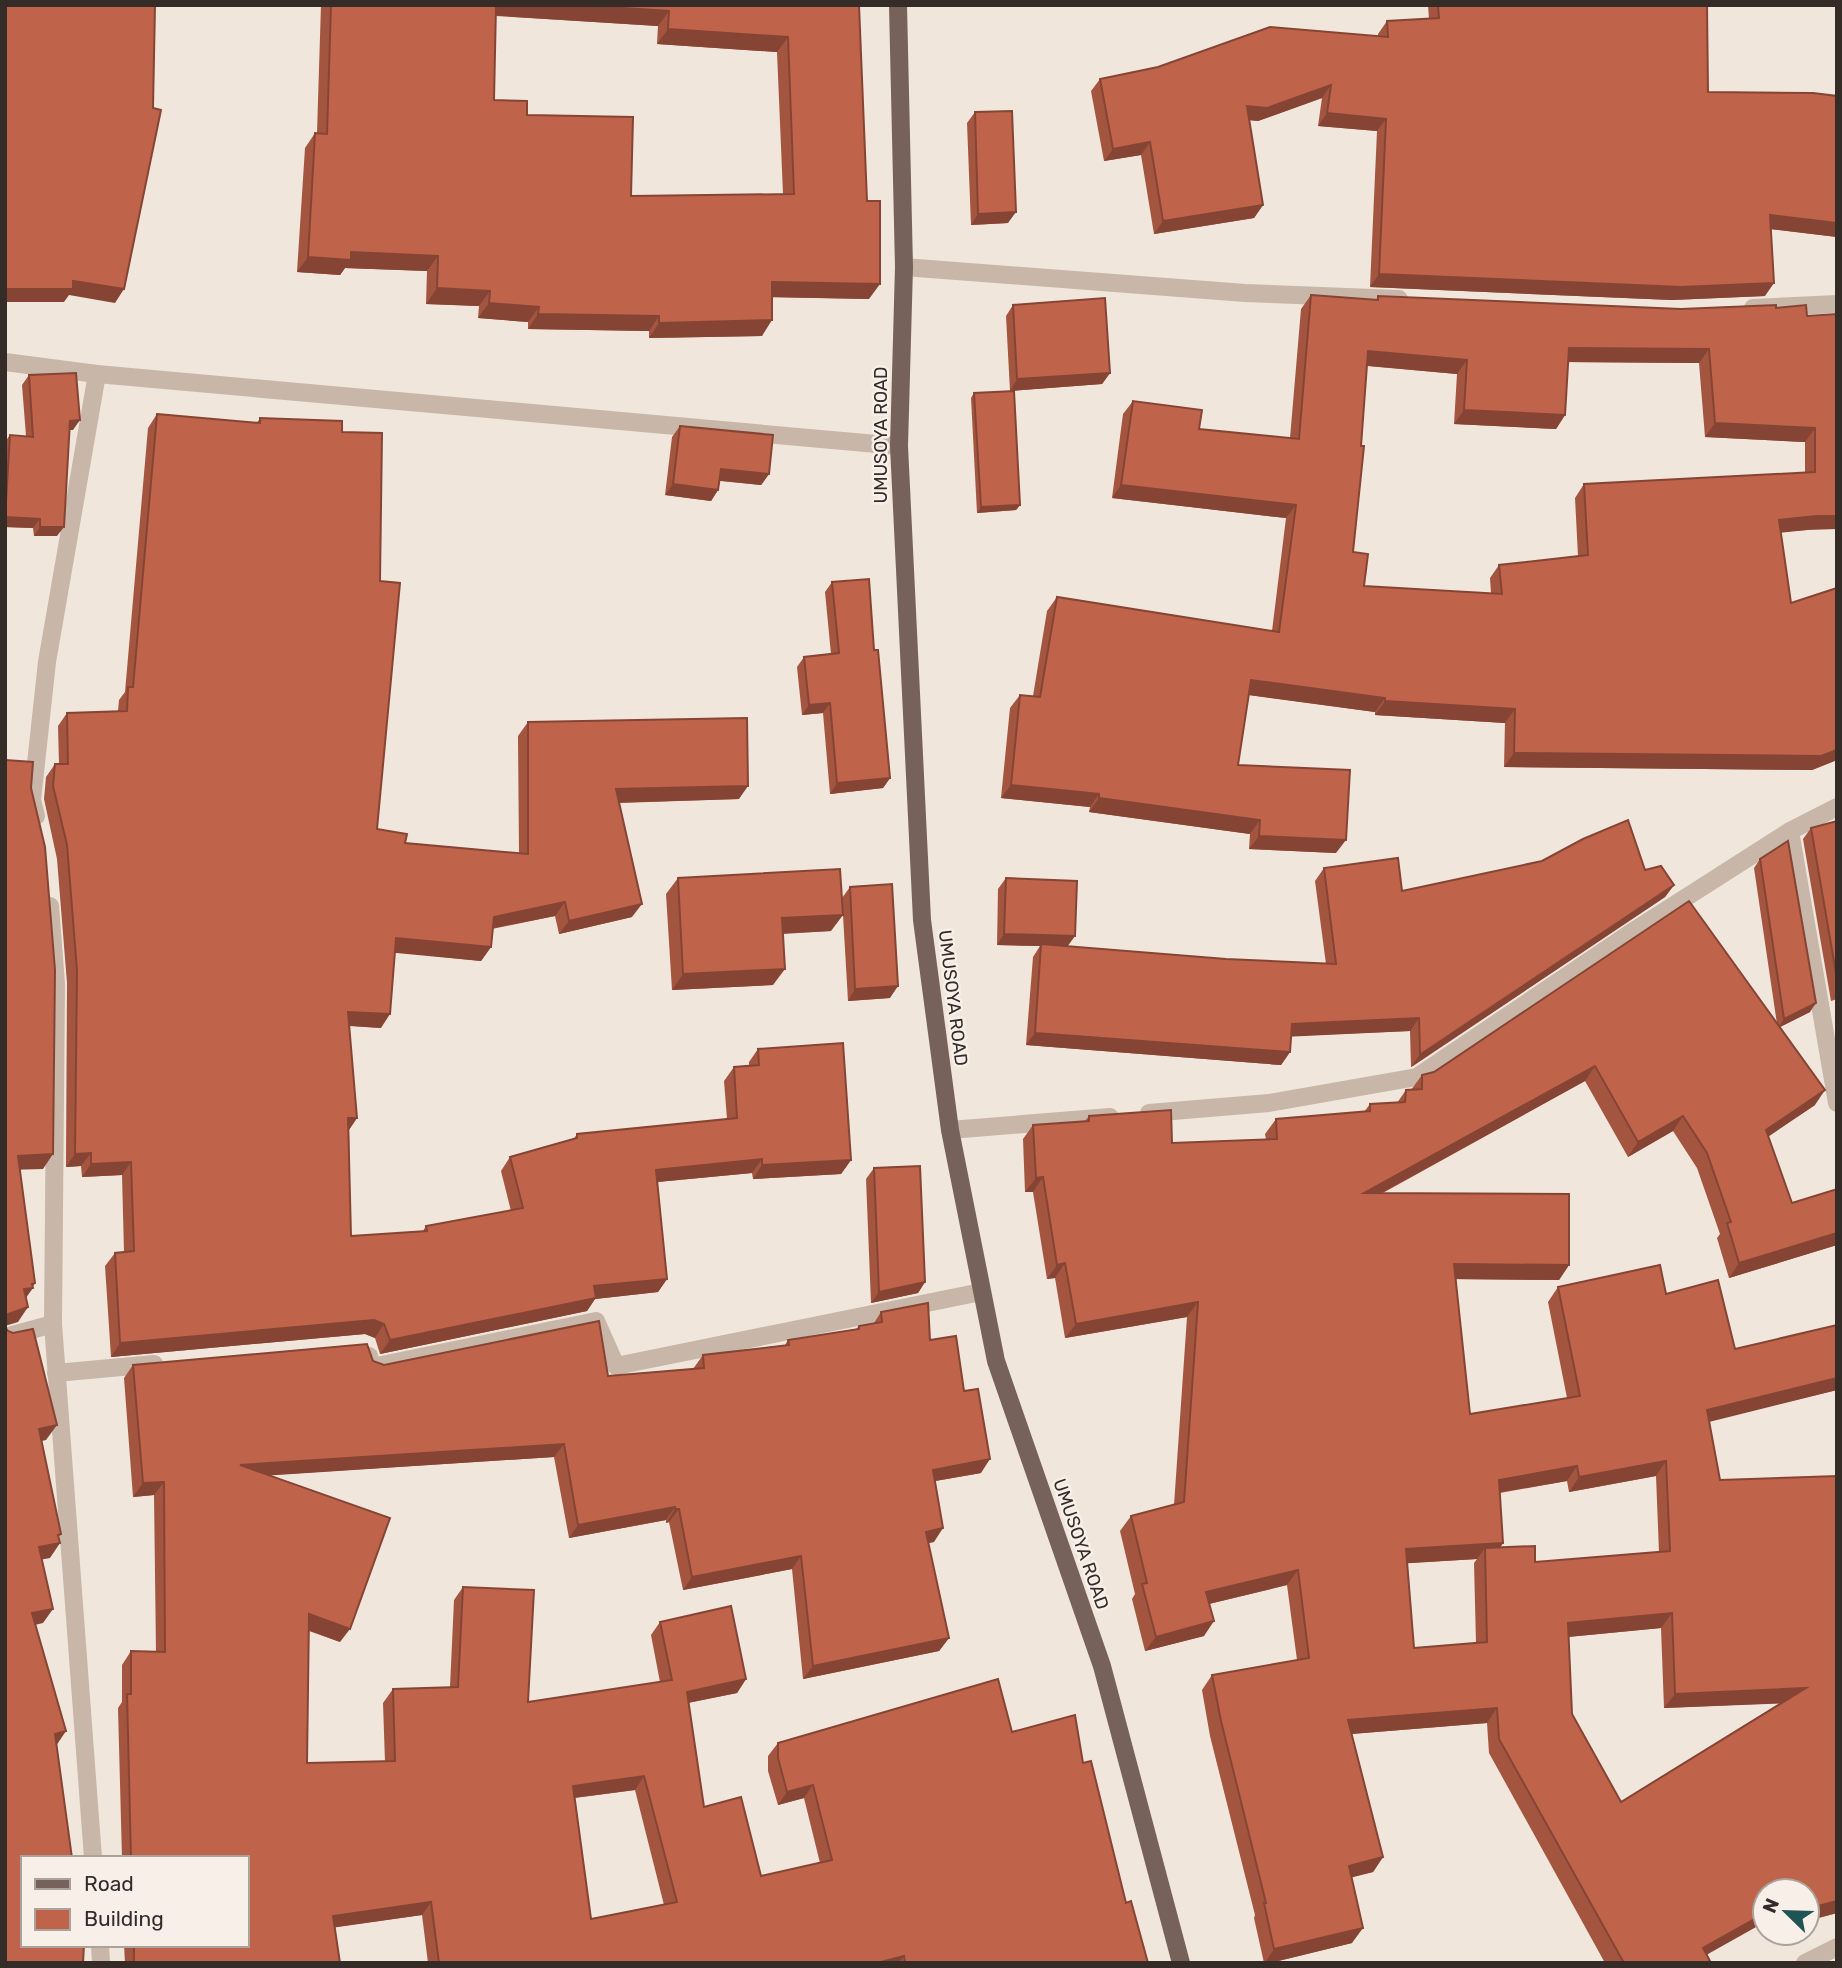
<svg xmlns="http://www.w3.org/2000/svg" width="1842" height="1968" font-family="Rubik,sans-serif">
<style>
.lines{fill:none;stroke-linecap:round;stroke-linejoin:round}
.minor{stroke:#c8b6a8;stroke-width:18}
.major{stroke:#76625a;stroke-width:18}
.wall{fill:#a45540;fill-rule:evenodd}
.shaded-wall{fill:#864534}
.building{fill:#bf634b;stroke:#864534;stroke-width:2;fill-rule:evenodd}
.labels{text-anchor:middle;stroke-width:5;stroke-linejoin:round;paint-order:stroke}
.street-label{font-size:18px;fill:#352c28;stroke:#f8f0e8}
</style>
<rect width="100%" height="100%" fill="#f0e6dc"/>
<g class="lines">
<g class="minor">
<polyline points="904,267 1245,293 1399,299"/>
<polyline points="1753,308 1837,304"/>
<polyline points="5,362 97,374 899,446"/>
<polyline points="36,816 32,800 47,662 97,374"/>
<polyline points="1790,831 1837,1103"/>
<polyline points="50,906 56,984 53,1324 93,1858"/>
<polyline points="1149,1113 1269,1103 1417,1077 1635,930 1790,831 1837,807"/>
<polyline points="950,1130 1110,1117"/>
<polyline points="5,1337 53,1324"/>
<polyline points="369,1356 372,1367 596,1321 616,1366 981,1292"/>
<polyline points="56,1373 154,1364"/>
<polyline points="100,1945 101,1963"/>
<polyline points="1805,1963 1837,1947"/>
</g>
<polyline class="major" points="898,5 904,267 899,446 922,920 950,1130 996,1361 1102,1666 1181,1963"/>
</g>
<g class="wall">
<path d="M321 5H859L869 299 772 297 762 336 649 338V331L528 329V322L478 318 479 306 426 304 427 271 345 268 340 275 297 272 305 148 315 133H317ZM496 16 658 26 657 44 777 52 783 194 631 196 494 100Z"/>
<polygon points="1428,5 1707,5 1708,92 1837,237 1771,229 1765,296 1672,300 1370,287 1377,131 1318,126 1322,98 1258,121 1249,120 1263,205 1254,218 1154,234 1141,155 1104,161 1091,91 1100,79 1158,67 1378,36 1378,34 1387,21 1429,19"/>
<polygon points="975,112 1008,223 971,225 967,123"/>
<path d="M1311 295 1376 300 1378 296 1681 309 1776 308 1807 316 1837 314 1807 530 1780 532 1791 603 1837 588V760L1812 770 1504 767 1505 723 1375 715V712L1249 695 1238 765 1336 853 1249 849 1250 834 1089 812 1090 807 1001 798 1010 708 1020 695 1033 696 1047 611 1057 597 1272 631 1286 518 1112 498 1123 414 1133 401 1199 429 1290 438 1301 309ZM1568 362 1699 363 1705 437 1805 442V473L1584 484 1575 498 1578 556 1499 565 1490 578 1491 593 1364 586 1353 552 1367 366 1457 374 1454 424 1556 429 1565 415Z"/>
<polygon points="1013,305 1110,373 1102,384 1010,391 1006,316"/>
<polygon points="29,375 73,430 69,430 57,536 34,536 33,528 5,527 5,442 10,435 26,436 22,385"/>
<polygon points="974,393 1020,505 1016,510 977,513 971,398"/>
<polygon points="157,414 257,423 260,418 342,432 377,829 405,843 519,853 518,736 528,722 739,799 619,803 632,917 559,934 555,916 492,929 491,947 481,961 395,952 381,1028 349,1026 357,1118 349,1130 351,1236 423,1231 426,1226 511,1211 501,1171 510,1157 573,1140 577,1134 727,1119 724,1081 734,1067 749,1066 749,1062 758,1049 851,1160 841,1174 753,1179 752,1173 657,1182 667,1279 658,1292 595,1299 587,1311 380,1354 375,1338 365,1334 111,1357 105,1266 115,1253 124,1252 122,1175 82,1177 81,1166 66,1167 67,983 57,859 44,799 46,777 55,764 59,764 58,726 67,713 118,711 119,700 125,692 148,428"/>
<polygon points="680,426 769,474 761,485 720,481 718,490 711,501 665,495 672,437"/>
<polygon points="832,582 874,650 890,778 883,788 830,794 823,713 802,715 797,667 804,657 831,654 825,592"/>
<polygon points="1837,821 1837,999 1831,1001 1803,839 1811,828"/>
<path d="M1760 859 1810 1012 1780 1027 1815 1105 1768 1136 1792 1203 1837 1189V1245L1729 1278 1717 1238 1720 1234 1697 1168 1673 1131 1628 1157 1585 1081 1381 1194 1569 1265 1559 1280 1456 1279 1470 1414 1567 1398 1548 1302 1558 1287 1666 1294 1735 1349 1837 1390 1709 1421 1720 1480 1837 1476V1913L1807 1921V1891H1765L1707 1955 1710 1961 1708 1963H1605L1489 1753 1487 1723 1352 1734 1383 1857 1373 1872 1351 1877 1352 1943 1270 1963H1264L1254 1918 1255 1915 1210 1736 1202 1690 1212 1675 1297 1660 1287 1585 1209 1604 1204 1636 1145 1651 1132 1599 1135 1594 1120 1531 1131 1516 1174 1505 1187 1317 1065 1338 1055 1278 1047 1279 1033 1192H1025L1023 1139 1033 1125 1085 1121 1089 1116 1172 1143 1266 1139 1265 1134 1276 1119 1364 1112 1370 1104 1397 1103 1406 1090H1411L1422 1075 1777 1024 1754 868ZM1656 1476 1659 1552 1535 1562 1500 1548 1503 1543 1500 1493 1567 1481 1569 1492ZM1477 1559 1474 1563 1476 1643 1414 1648 1407 1563ZM1661 1628 1664 1708 1781 1703 1621 1802 1572 1714 1568 1637Z"/>
<polygon points="1324,868 1402,891 1645,870 1674,885 1665,897 1413,1066 1411,1067 1410,1031 1291,1036 1290,1052 1281,1065 1026,1045 1033,957 1040,946 997,945 998,889 1006,878 1075,936 1067,946 1226,959 1326,964 1315,881"/>
<polygon points="678,878 831,931 783,934 773,985 672,990 666,894"/>
<polygon points="850,887 890,998 848,1001 842,898"/>
<polygon points="874,1168 925,1282 918,1293 871,1303 866,1179"/>
<path d="M881 1312 930 1340 964 1391 981 1473 935 1481 934 1542 928 1543 949 1638 939 1651 803 1679 792 1569 683 1590 669 1522 666 1523V1520L569 1538 554 1457 270 1475 340 1642 309 1631 307 1763 385 1762 383 1703 393 1689 450 1687 454 1600 463 1587 528 1702 660 1682 651 1635 660 1622 746 1679 737 1693 688 1703 704 1807 761 1876 820 1863 804 1798 778 1805 768 1771V1756L778 1743 1012 1732 1083 1763 1126 1903 1148 1963H428L422 1915 335 1927 340 1963H125L124 1945H247V1858H122L118 1708 122 1702V1665L131 1651 156 1652 154 1495 133 1497 124 1378 133 1365 373 1361 384 1365 608 1376 693 1369 703 1355 785 1345 788 1340 856 1329 859 1326 874 1323ZM635 1790 664 1905 591 1919 575 1798Z"/>
</g>
<g class="shaded-wall">
<polygon points="493,5 578,5 669,11 658,26 486,15"/>
<polygon points="668,29 788,37 777,52 657,44"/>
<polygon points="1331,85 1322,98 1258,121 1238,119 1247,106"/>
<polygon points="1327,113 1386,119 1377,131 1318,126"/>
<polygon points="1150,142 1141,155 1104,161 1113,149"/>
<polygon points="1263,205 1254,218 1154,234 1163,221"/>
<polygon points="1016,212 1008,223 971,225 978,214"/>
<polygon points="1770,215 1837,223 1837,237 1761,228"/>
<polygon points="351,252 438,256 427,271 345,268 340,275 297,272 308,257"/>
<polygon points="1379,274 1774,283 1765,296 1672,300 1370,287"/>
<polygon points="73,281 124,289 115,303 69,295 64,302 5,302 5,289"/>
<polygon points="772,282 880,284 869,299 761,297"/>
<polygon points="437,288 490,291 479,306 426,304"/>
<polygon points="489,303 539,307 528,322 478,318"/>
<polygon points="538,314 659,316 649,331 528,329"/>
<polygon points="772,320 762,336 649,338 659,323"/>
<polygon points="1569,348 1709,349 1699,363 1559,362"/>
<polygon points="1368,351 1467,360 1457,374 1359,365"/>
<polygon points="1110,373 1102,384 1010,391 1017,379"/>
<polygon points="1464,410 1565,415 1556,429 1454,424"/>
<polygon points="80,420 73,430 63,430 70,421"/>
<polygon points="1715,423 1815,428 1805,442 1705,437"/>
<polygon points="721,469 769,474 761,485 714,480"/>
<polygon points="673,484 718,490 711,501 665,495"/>
<polygon points="1121,485 1296,505 1286,518 1112,498"/>
<polygon points="1020,505 1016,510 977,513 981,507"/>
<polygon points="1817,516 1837,516 1837,529 1807,530 1769,534 1779,520"/>
<polygon points="5,517 40,519 33,528 5,527"/>
<polygon points="40,527 64,527 57,536 34,536"/>
<polygon points="1251,680 1385,698 1375,712 1241,694"/>
<polygon points="1385,701 1515,709 1505,723 1375,715"/>
<polygon points="830,703 823,713 802,715 809,705"/>
<polygon points="1837,750 1837,760 1812,770 1504,767 1514,753"/>
<polygon points="890,778 883,788 830,794 837,783"/>
<polygon points="1011,785 1099,794 1090,807 1001,798"/>
<polygon points="748,786 739,799 607,803 616,789"/>
<polygon points="1099,798 1260,820 1250,834 1089,812"/>
<polygon points="1259,836 1346,840 1336,853 1249,849"/>
<polygon points="1674,885 1665,897 1411,1067 1420,1054"/>
<polygon points="565,902 555,916 484,930 494,917"/>
<polygon points="642,904 632,917 559,934 569,921"/>
<polygon points="843,915 831,931 771,934 782,918"/>
<polygon points="1004,934 1075,936 1067,947 1041,944 1040,946 997,945"/>
<polygon points="396,938 491,947 481,961 386,952"/>
<polygon points="785,969 773,985 672,990 683,974"/>
<polygon points="898,986 890,998 848,1001 855,989"/>
<polygon points="1816,1003 1810,1012 1778,1028 1784,1019"/>
<polygon points="348,1012 390,1014 381,1028 339,1025"/>
<polygon points="1419,1018 1410,1031 1283,1037 1292,1024"/>
<polygon points="1035,1033 1290,1052 1281,1065 1026,1045"/>
<polygon points="1595,1066 1585,1081 1354,1208 1364,1193"/>
<polygon points="1825,1090 1815,1105 1756,1145 1766,1130"/>
<polygon points="1683,1116 1673,1131 1628,1157 1638,1142"/>
<polygon points="348,1118 357,1118 348,1131"/>
<polygon points="91,1153 81,1166 66,1167 75,1154"/>
<polygon points="53,1154 43,1169 8,1170 18,1156"/>
<polygon points="762,1159 752,1173 647,1183 656,1170"/>
<polygon points="851,1160 841,1174 753,1179 762,1165"/>
<polygon points="131,1162 122,1175 82,1177 91,1164"/>
<polygon points="1043,1177 1033,1192 1025,1192 1036,1178"/>
<polygon points="1837,1233 1837,1245 1729,1278 1739,1263"/>
<polygon points="1065,1263 1055,1278 1047,1279 1057,1265"/>
<polygon points="1454,1264 1569,1265 1559,1280 1444,1279"/>
<polygon points="667,1279 658,1292 595,1299 587,1311 380,1354 390,1340 594,1286"/>
<polygon points="925,1282 918,1293 871,1303 879,1292"/>
<polygon points="35,1283 32,1288 33,1288 23,1302 24,1289"/>
<polygon points="1198,1302 1187,1317 1065,1338 1076,1324"/>
<polygon points="28,1307 18,1322 5,1326 5,1317 8,1314"/>
<polygon points="374,1320 384,1324 375,1338 365,1334 111,1357 120,1343"/>
<polygon points="1837,1378 1837,1390 1697,1425 1707,1410"/>
<polygon points="57,1425 46,1440 29,1444 39,1429"/>
<polygon points="564,1444 554,1457 230,1478 240,1465"/>
<polygon points="990,1459 981,1473 924,1483 933,1470"/>
<polygon points="1666,1461 1656,1476 1569,1492 1579,1477"/>
<polygon points="1577,1466 1567,1481 1489,1494 1499,1480"/>
<polygon points="164,1482 154,1495 133,1497 143,1483"/>
<polygon points="675,1507 666,1520 569,1538 578,1525"/>
<polygon points="675,1509 679,1509 669,1522 666,1523"/>
<polygon points="943,1528 934,1542 916,1545 926,1532"/>
<polygon points="61,1534 53,1544 60,1543 50,1558 28,1562 39,1547"/>
<polygon points="1503,1543 1492,1558 1485,1548 1477,1559 1396,1564 1406,1549"/>
<polygon points="801,1556 792,1569 683,1590 692,1577"/>
<polygon points="1298,1570 1287,1585 1196,1607 1206,1592"/>
<polygon points="53,1609 43,1623 22,1628 32,1613"/>
<polygon points="1672,1613 1661,1628 1557,1638 1568,1623"/>
<polygon points="309,1614 350,1629 340,1642 300,1627"/>
<polygon points="1214,1621 1204,1636 1145,1651 1156,1637"/>
<polygon points="949,1638 939,1651 803,1679 813,1666"/>
<polygon points="746,1679 737,1693 677,1705 687,1692"/>
<polygon points="1806,1688 1795,1703 1664,1708 1675,1694"/>
<polygon points="1497,1708 1487,1723 1338,1735 1348,1720"/>
<polygon points="66,1731 56,1746 55,1734"/>
<polygon points="644,1776 635,1790 564,1799 573,1786"/>
<polygon points="813,1785 804,1798 778,1805 787,1792"/>
<polygon points="1383,1857 1373,1872 1338,1881 1349,1866"/>
<polygon points="1837,1901 1837,1913 1807,1921 1807,1909"/>
<polygon points="431,1902 422,1915 324,1929 333,1916"/>
<polygon points="1765,1913 1765,1922 1692,1963 1703,1948"/>
<polygon points="1363,1928 1352,1943 1270,1963 1265,1963 1274,1949"/>
<polygon points="904,1956 899,1963 877,1963"/>
</g>
<g class="building">
<polygon points="5,5 155,5 153,108 161,110 124,289 73,281 73,289 5,289"/>
<polygon points="331,5 496,5 494,100 527,101 527,115 633,117 631,196 794,194 788,37 668,29 669,11 578,5 859,5 867,201 880,201 880,284 772,282 772,320 659,323 659,316 538,314 539,307 489,303 490,291 437,288 438,256 351,252 351,260 308,257 315,133 327,134"/>
<polygon points="1438,5 1707,5 1708,92 1813,93 1837,96 1837,223 1770,215 1774,283 1681,287 1379,274 1386,119 1327,113 1331,85 1267,108 1247,106 1263,205 1163,221 1150,142 1113,149 1100,79 1158,67 1270,27 1388,37 1387,21 1439,18"/>
<polygon points="1012,111 1016,212 978,214 975,112"/>
<path d="M1311 295 1378 300V296L1681 309 1776 305V308L1806 305 1807 316 1837 314V516H1817L1779 520 1791 603 1837 588V750L1821 756 1514 753 1515 709 1385 701V698L1251 680 1238 765 1350 770 1346 840 1259 836 1260 820 1099 798V794L1011 785 1020 695 1040 697 1057 597 1279 632 1296 505 1121 485 1133 401 1202 410 1199 429 1299 439ZM1569 348 1709 349 1715 423 1815 428V472L1584 484 1588 555 1499 565 1502 594 1364 586 1368 554 1353 552 1364 446H1361L1368 351 1467 360 1464 410 1565 415Z"/>
<polygon points="1105,298 1110,373 1017,379 1013,305"/>
<polygon points="76,373 80,420 70,421 64,527 40,527 40,519 5,517 10,435 33,437 29,375"/>
<polygon points="1014,391 1020,505 981,507 974,393"/>
<polygon points="157,414 260,423 260,418 342,421 342,432 382,433 380,581 400,583 377,829 407,834 405,843 528,854 528,722 747,718 748,786 616,789 642,904 569,921 565,902 494,917 491,947 396,938 390,1014 348,1012 357,1118 348,1118 351,1236 427,1231 426,1226 523,1208 510,1157 577,1138 577,1134 737,1118 734,1067 759,1065 758,1049 843,1043 851,1160 762,1165 762,1159 656,1170 667,1279 594,1286 596,1298 390,1340 384,1324 374,1320 120,1343 115,1253 134,1251 131,1162 91,1164 91,1153 75,1154 77,970 67,845 53,786 55,764 68,764 67,713 127,711 128,687 133,687"/>
<polygon points="680,426 773,435 769,474 721,469 718,490 673,484"/>
<polygon points="869,579 874,650 878,650 890,778 837,783 830,703 809,705 804,657 839,653 832,582"/>
<polygon points="5,760 33,762 31,788 45,847 55,970 53,1154 18,1156 35,1283 32,1284 33,1288 24,1289 28,1307 8,1314 5,1321"/>
<polygon points="1628,820 1645,870 1661,866 1674,885 1421,1054 1420,1054 1419,1018 1292,1024 1290,1052 1035,1033 1041,944 1226,959 1336,964 1324,868 1398,858 1402,891 1542,861 1583,839"/>
<polygon points="1837,821 1837,979 1811,828"/>
<polygon points="1788,841 1816,1003 1784,1019 1760,859"/>
<polygon points="840,869 843,915 782,918 785,969 683,974 678,878"/>
<polygon points="1006,878 1077,881 1075,936 1004,934"/>
<polygon points="892,884 898,986 855,989 850,887"/>
<path d="M1689 901 1825 1090 1766 1130 1792 1203 1837 1189V1233L1739 1263 1727 1223 1731 1222 1707 1153 1683 1116 1638 1142 1595 1066 1364 1193 1569 1194V1265L1454 1264 1470 1414 1580 1396 1558 1287 1660 1265 1666 1294 1718 1280 1735 1349 1837 1325V1378L1707 1410 1720 1480 1837 1476V1901L1807 1909V1891H1765V1913L1703 1948 1710 1961 1706 1963H1624L1499 1739 1497 1708 1348 1720 1383 1857 1349 1866 1363 1928 1274 1949 1264 1903H1266L1221 1721 1212 1675 1309 1658 1298 1570 1206 1592 1214 1621 1156 1637 1142 1584 1147 1583 1131 1516 1184 1502 1198 1302 1076 1324 1065 1263 1057 1265 1043 1177 1036 1178 1033 1125 1089 1121V1116L1171 1110 1172 1143 1277 1139 1276 1119 1370 1111V1104L1405 1102 1406 1090 1422 1089V1075L1434 1072ZM1666 1461 1670 1551 1535 1562V1546L1485 1548 1487 1642 1414 1648 1406 1549 1503 1543 1499 1480 1577 1466 1579 1477ZM1672 1613 1675 1694 1806 1688 1621 1802 1572 1714 1568 1623Z"/>
<polygon points="920,1166 925,1282 879,1292 874,1168"/>
<path d="M928 1303 930 1340 956 1336 964 1391 978 1389 990 1459 933 1470 943 1528 926 1532 949 1638 813 1666 801 1556 692 1577 679 1509H675V1507L578 1525 564 1444 240 1465 390 1518 350 1629 309 1614 307 1763 395 1761 393 1689 458 1687 463 1587 534 1590 528 1702 672 1680 660 1622 731 1606 746 1679 687 1692 704 1807 741 1797 761 1876 832 1860 813 1785 787 1792 778 1758V1743L998 1679 1012 1732 1075 1715 1083 1763 1091 1761 1126 1903 1131 1901 1148 1963H905L904 1956 877 1963H439L431 1902 333 1916 340 1963H134V1945H247V1858H131L127 1694H131V1651L165 1652 164 1482 143 1483 133 1365 367 1344 373 1361 384 1365 599 1321 608 1376 704 1368 703 1355 789 1345 788 1340 859 1329V1326L882 1322 881 1312ZM644 1776 677 1902 591 1919 573 1786Z"/>
<polygon points="5,1327 8,1331 13,1333 33,1329 57,1425 39,1429 61,1534 58,1535 60,1543 39,1547 53,1609 32,1613 66,1731 55,1734 72,1858 23,1858 23,1945 84,1945 83,1963 5,1963"/>
</g>
<g class="labels">
<g class="street-label">
<text transform="translate(881 435) rotate(-90)" y="6">UMUSOYA ROAD</text>
<text transform="translate(953 998) rotate(83)" y="6">UMUSOYA ROAD</text>
<text transform="translate(1081 1544) rotate(71)" y="6">UMUSOYA ROAD</text>
</g>
</g>
<rect width="1842" height="1968" fill="none" stroke="#352c28" stroke-width="14"/>
<rect x="21" y="1856" width="228" height="91" fill="#f8f0e8" stroke="#aaa29b" stroke-width="2"/>
<rect x="35" y="1879" width="35" height="10" fill="#76625a" stroke="#aaa29b" stroke-width="2"/>
<text x="84" y="1891" font-size="21" fill="#352c28">Road</text>
<rect x="35" y="1909" width="35" height="21" fill="#bf634b" stroke="#aaa29b" stroke-width="2"/>
<text x="84" y="1926" font-size="21" fill="#352c28">Building</text>
<g transform="translate(1786 1912) rotate(293)"><circle r="33" fill="#f8f0e8" stroke="#aaa29b" stroke-width="2"/>
<path d="M0-5L12 26L0 18L-12 26Z" fill="#205354"/>
<text y="-10" font-size="19" font-weight="bold" text-anchor="middle" fill="#352c28">N</text>
</g>
</svg>
